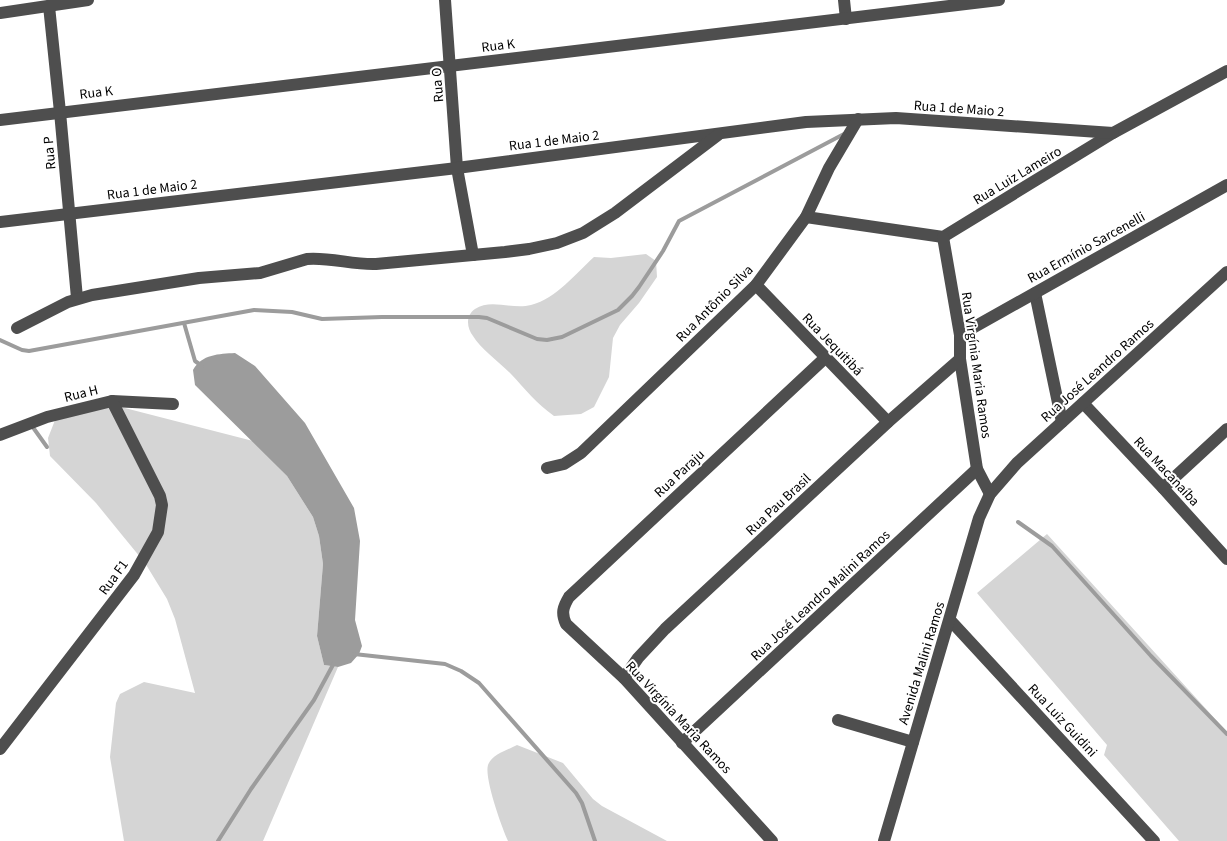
<svg xmlns="http://www.w3.org/2000/svg" width="1227" height="841" font-family="'Source Sans 3',sans-serif">
<style>
.green{fill:#d5d5d5}
.water{fill:#9c9c9c}
.lines{fill:none;stroke-linecap:round;stroke-linejoin:round}
.stream{stroke:#9c9c9c;stroke-width:4}
.minor{stroke:#4e4e4e;stroke-width:12}
.labels{text-anchor:middle;stroke-width:4;stroke-linejoin:round;paint-order:stroke}
.street-label{font-size:14px;fill:#000;stroke:#fff}
</style>
<rect width="100%" height="100%" fill="#fff"/>
<g class="green">
<path d="M646 254 656 261 657 277 639 303 620 325 613 338 609 377 594 407 581 414 554 416C537 404 525 389 511 374 500 363 480 348 473 336 467 328 465 316 475 309 491 298 512 310 531 305 557 298 575 274 594 257L611 258Z"/>
<polygon points="117,406 253,441 287,476 313,517 319,536 323,564 317,636 324,665 338,667 263,841 124,841 110,757 116,703 120,694 144,682 195,693 175,619 167,599 145,563 122,535 96,503 50,456 48,438 59,410"/>
<polygon points="1047,534 1227,732 1227,841 1179,841 1104,755 1107,745 977,593"/>
<path d="M517 745 563 763 593 799 602 806 667 841H508C502 828 484 778 488 765 492 754 508 750 517 745Z"/>
</g>
<path class="water" d="M235 353 255 366 305 423 354 508 360 541 355 620 362 646 359 654 351 663 338 667 324 665 317 636 323 564 319 536 313 517 287 476 195 385 193 370C202 354 219 354 235 353Z"/>
<g class="lines">
<g class="stream">
<polyline points="184,323 195,361 202,366"/>
<polyline points="0,340 22,350 29,351 254,310 292,312 322,319 382,317 479,317 487,318 537,339 547,340 562,337 618,310 632,296 639,287 663,251 679,221 844,134"/>
<polyline points="32,426 47,447"/>
<polyline points="1018,522 1052,546 1151,656 1227,734"/>
<polyline points="354,654 445,664 461,671 479,683 576,793 582,803 595,841"/>
<polyline points="218,841 251,789 314,700 334,663"/>
</g>
<g class="minor">
<polyline points="445,0 457,168 473,255"/>
<polyline points="844,0 846,19"/>
<polyline points="49,6 60,112 77,298"/>
<polyline points="0,13 88,0"/>
<polyline points="0,120 999,0"/>
<polyline points="806,217 943,237 1113,133 1227,71"/>
<polyline points="0,222 457,168 806,122 896,118 1113,133"/>
<polyline points="943,237 960,335 960,359 977,469 990,494"/>
<polyline points="756,285 888,422"/>
<polyline points="1035,293 1062,422"/>
<path d="M17 328 68 302 92 295 199 278 260 273 307 259C330 257 353 265 376 264L505 252 529 249 557 243 583 233 615 213 718 135"/>
<polyline points="960,335 1227,185"/>
<polyline points="1083,403 1163,488 1227,559"/>
<polyline points="0,435 47,417 112,401 173,404"/>
<polyline points="547,468 564,464 581,453 756,285 806,217 829,168 858,119"/>
<polyline points="1163,488 1227,429"/>
<polyline points="950,620 1154,841"/>
<polyline points="624,678 638,658 665,629 888,422 960,359"/>
<polyline points="838,720 913,742"/>
<polyline points="682,743 977,469"/>
<polyline points="0,749 134,575 158,532 162,505 160,496 112,401"/>
<path d="M772 841 624 678 566 624C561 613 563 607 569 597L825 358"/>
<polyline points="884,841 979,518 990,494 1017,463 1227,272"/>
</g>
</g>
<g class="labels">
<g class="street-label">
<text transform="translate(498 45) rotate(-7)" y="5">Rua K</text>
<text transform="translate(437 85) rotate(-94)" y="5">Rua O</text>
<text transform="translate(96 92) rotate(-7)" y="5">Rua K</text>
<text transform="translate(959 108) rotate(4)" y="5">Rua 1 de Maio 2</text>
<text transform="translate(554 140) rotate(-7)" y="5">Rua 1 de Maio 2</text>
<text transform="translate(49 153) rotate(-95)" y="5">Rua P</text>
<text transform="translate(1017 175) rotate(-31)" y="5">Rua Luiz Lameiro</text>
<text transform="translate(152 189) rotate(-7)" y="5">Rua 1 de Maio 2</text>
<text transform="translate(1086 247) rotate(-29)" y="5">Rua Ermínio Sarcenelli</text>
<text transform="translate(714 303) rotate(-45)" y="5">Rua Antônio Silva</text>
<text transform="translate(833 344) rotate(46)" y="5">Rua Jequitibá</text>
<text transform="translate(977 365) rotate(82)" y="5">Rua Virgínia Maria Ramos</text>
<text transform="translate(1097 370) rotate(-42)" y="5">Rua José Leandro Ramos</text>
<text transform="translate(81 393) rotate(-14)" y="5">Rua H</text>
<text transform="translate(1167 471) rotate(47)" y="5">Rua Macanaíba</text>
<text transform="translate(679 473) rotate(-43)" y="5">Rua Paraju</text>
<text transform="translate(778 504) rotate(-43)" y="5">Rua Pau Brasil</text>
<text transform="translate(113 577) rotate(-54)" y="5">Rua F1</text>
<text transform="translate(820 595) rotate(-43)" y="5">Rua José Leandro Malini Ramos</text>
<text transform="translate(921 663) rotate(-73)" y="5">Avenida Malini Ramos</text>
<text transform="translate(679 717) rotate(47)" y="5">Rua Virgínia Maria Ramos</text>
<text transform="translate(1063 720) rotate(47)" y="5">Rua Luiz Guidini</text>
</g>
</g>
</svg>
